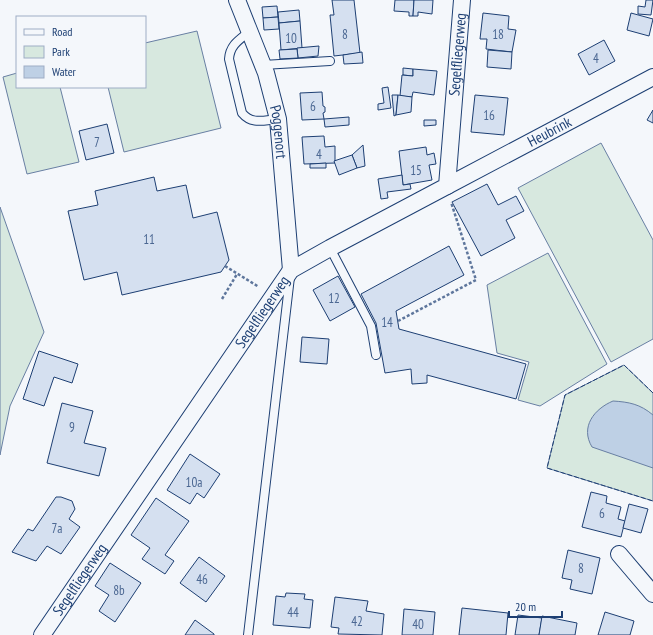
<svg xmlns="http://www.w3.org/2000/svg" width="653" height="635" font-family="'PT Sans Narrow',sans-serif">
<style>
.green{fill:#d7e8df;stroke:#687fa3}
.water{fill:#bed0e5;stroke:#687fa3}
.building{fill:#d5e0f0;stroke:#1d3f73}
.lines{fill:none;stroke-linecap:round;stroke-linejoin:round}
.lane-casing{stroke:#1d3f73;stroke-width:10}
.street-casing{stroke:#1d3f73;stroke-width:18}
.path{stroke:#5e769c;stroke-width:2.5;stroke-dasharray:3 2;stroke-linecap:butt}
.lane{stroke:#f4f7fb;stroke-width:8}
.street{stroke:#f4f7fb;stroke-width:16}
.fence{stroke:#1d3f73;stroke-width:1;stroke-dasharray:5 2;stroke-linecap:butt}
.labels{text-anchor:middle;stroke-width:3;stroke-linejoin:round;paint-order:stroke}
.number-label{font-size:13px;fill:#4b6792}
.street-label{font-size:15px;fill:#1d3f73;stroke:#f4f7fb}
</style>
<rect width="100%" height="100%" fill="#f4f7fb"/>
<g class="green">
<polygon points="197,31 221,128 124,152 108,87 145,87 145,43"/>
<polygon points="17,73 17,87 60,87 79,162 27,174 3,77"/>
<polygon points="601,143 653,240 653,339 611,362 518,188"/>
<polygon points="0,207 44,332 10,406 0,455"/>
<polygon points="548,253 607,364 540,406 518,400 529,362 497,353 487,285"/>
<polygon points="624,365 653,393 653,501 547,468 565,395"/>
</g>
<path class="water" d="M613 401C629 402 640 404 653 415V468L592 447C580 427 594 409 613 401Z"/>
<g class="building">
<polygon points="332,0 354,0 360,53 334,56 330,15 334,15"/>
<polygon points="395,0 414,0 413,16 409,16 409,12 394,11"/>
<polygon points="414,0 433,0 432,14 418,12 418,16 413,16"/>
<polygon points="646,0 653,0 651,15 638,14 638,6 645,7"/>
<polygon points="277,6 278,17 263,18 262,7"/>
<polygon points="299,10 300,21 279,23 278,12"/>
<polygon points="483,13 509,16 508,29 516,30 512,52 486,49 487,39 480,39"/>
<polygon points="631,13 653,19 649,36 627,30"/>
<polygon points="278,17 279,29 264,30 263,18"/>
<polygon points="300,21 302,48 281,50 279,23"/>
<polygon points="604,40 615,61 589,75 578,54"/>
<polygon points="319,46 318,56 298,58 297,48"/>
<polygon points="297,49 298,58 280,59 279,50"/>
<polygon points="488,50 512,52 511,69 487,67"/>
<polygon points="362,52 363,63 344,64 343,55"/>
<polygon points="403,68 413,69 413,76 403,75"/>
<polygon points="413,69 437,71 434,95 413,92 412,97 400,96 402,75 413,76"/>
<polygon points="388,87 391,108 378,110 378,104 384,103 382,88"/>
<polygon points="322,92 323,106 325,107 325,112 323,113 324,119 302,120 300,93"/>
<polygon points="392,95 398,95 396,115 394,116"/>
<polygon points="398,95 412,97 411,112 396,115"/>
<polygon points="475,95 508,98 504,135 471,132"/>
<polygon points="653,110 653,123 647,120"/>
<polygon points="349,117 349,125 325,127 324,119"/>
<polygon points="424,120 436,120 436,125 424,126"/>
<polygon points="107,124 114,153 86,160 79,131"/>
<polygon points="324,136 325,147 335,146 335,163 304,164 302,137"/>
<polygon points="363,145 365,166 357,168 352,155"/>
<polygon points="426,147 427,155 434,153 436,164 429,165 432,180 403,185 399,151"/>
<polygon points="352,155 357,168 339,175 334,161"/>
<polygon points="326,163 326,168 310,168 310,164"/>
<polygon points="402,175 403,185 410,184 411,189 387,192 388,198 381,199 378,179"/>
<polygon points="154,177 157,191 186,185 193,218 217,212 229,260 221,272 122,295 117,272 84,280 68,211 98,205 95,191"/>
<polygon points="487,184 498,205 516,196 524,211 506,220 515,238 481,256 452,202"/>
<polygon points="449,246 464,275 396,311 399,329 526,364 516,399 427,375 427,383 412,384 411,369 385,373 376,323 361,294"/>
<polygon points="338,276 355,307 330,321 313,290"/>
<polygon points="302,337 329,339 327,364 300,362"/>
<polygon points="39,351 78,364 72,383 54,377 44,406 23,399"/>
<polygon points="62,403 93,411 84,443 106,448 99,476 47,463"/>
<polygon points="190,454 220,474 204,498 197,493 190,504 167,490"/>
<polygon points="591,492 607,496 606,503 621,507 618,519 625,521 621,537 582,527"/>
<polygon points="56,497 61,497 72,501 75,509 69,519 80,527 61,554 47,546 36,561 12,552 28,529 33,531"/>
<polygon points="156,498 189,521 165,555 174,561 165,574 142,559 150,548 131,535"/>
<polygon points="629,504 648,509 641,533 623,528"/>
<polygon points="568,550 600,558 592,594 570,589 572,580 562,578"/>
<polygon points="199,557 225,576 206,602 180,583"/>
<polygon points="110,563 141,583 115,622 99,611 109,595 95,586"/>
<polygon points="286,593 305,594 304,599 313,600 310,628 273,625 276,596 285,597"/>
<polygon points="335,597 368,601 366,611 384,614 382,635 338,634 339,628 331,627"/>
<polygon points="462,608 508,613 506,635 459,635"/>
<polygon points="404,609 435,612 433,635 402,635"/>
<polygon points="605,612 634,621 630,635 598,635"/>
<polygon points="518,615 542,618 539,635 515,635"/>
<polygon points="542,616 577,623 575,635 539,635"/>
<polygon points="195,620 214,634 214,635 185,635"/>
</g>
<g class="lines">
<g class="lane-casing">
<g id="lane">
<path d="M249 32C239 40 230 45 229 59L242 113C252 125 264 120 278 119"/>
<polyline points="263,65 330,61"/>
<polyline points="330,248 371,326 376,355"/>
<polyline points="248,635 290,277"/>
</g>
</g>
<g class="street-casing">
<g id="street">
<path id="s1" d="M237 0 266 73 278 119 291 270"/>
<path id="s2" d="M447 186 653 77"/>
<polyline points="619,554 653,594"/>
<path id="s3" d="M42 635 291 270 330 248 447 186 462 0"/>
</g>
</g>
<g class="path">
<polyline points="225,266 259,287"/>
<polyline points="222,299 237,274"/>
<polyline points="398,321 476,280 451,202"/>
</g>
<use href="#lane" class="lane"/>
<use href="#street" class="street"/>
<polyline class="fence" points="653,393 624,365 565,395 547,468 653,501"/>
</g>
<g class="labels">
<g class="number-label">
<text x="345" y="39">8</text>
<text x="498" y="39">18</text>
<text x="291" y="43">10</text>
<text x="596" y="63">4</text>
<text x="313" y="111">6</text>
<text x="489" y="120">16</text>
<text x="97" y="147">7</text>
<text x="319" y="159">4</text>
<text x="416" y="175">15</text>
<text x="149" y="244">11</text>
<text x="334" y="303">12</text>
<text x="387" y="327">14</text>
<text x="72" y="432">9</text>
<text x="194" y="487">10a</text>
<text x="602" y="518">6</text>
<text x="57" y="533">7a</text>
<text x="581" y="573">8</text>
<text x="202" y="584">46</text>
<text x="119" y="595">8b</text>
<text x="293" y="617">44</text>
<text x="357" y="626">42</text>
<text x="418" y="629">40</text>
</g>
<g class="street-label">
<text dy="5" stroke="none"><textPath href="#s3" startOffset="751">Segelfliegerweg</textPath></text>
<text dy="5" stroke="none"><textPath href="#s1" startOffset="139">Poggenort</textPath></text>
<text dy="5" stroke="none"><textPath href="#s2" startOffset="116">Heubrink</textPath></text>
<text dy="5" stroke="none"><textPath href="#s3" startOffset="391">Segelfliegerweg</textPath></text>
<text dy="5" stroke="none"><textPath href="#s3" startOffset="67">Segelfliegerweg</textPath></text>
</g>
</g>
<rect x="16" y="16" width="130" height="72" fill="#f4f7fb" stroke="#9eadc5"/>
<rect x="24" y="29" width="20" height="6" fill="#f4f7fb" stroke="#9eadc5"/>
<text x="52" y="36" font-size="12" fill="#1d3f73">Road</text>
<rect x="24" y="46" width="20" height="12" fill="#d7e8df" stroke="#9eadc5"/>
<text x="52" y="56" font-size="12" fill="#1d3f73">Park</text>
<rect x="24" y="66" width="20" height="12" fill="#bed0e5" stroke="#9eadc5"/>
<text x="52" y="76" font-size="12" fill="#1d3f73">Water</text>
<path d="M509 611v6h53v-6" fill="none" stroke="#1d3f73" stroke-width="2"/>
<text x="515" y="611" font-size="12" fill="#1d3f73" stroke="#f4f7fb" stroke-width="3" paint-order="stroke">20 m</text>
</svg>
